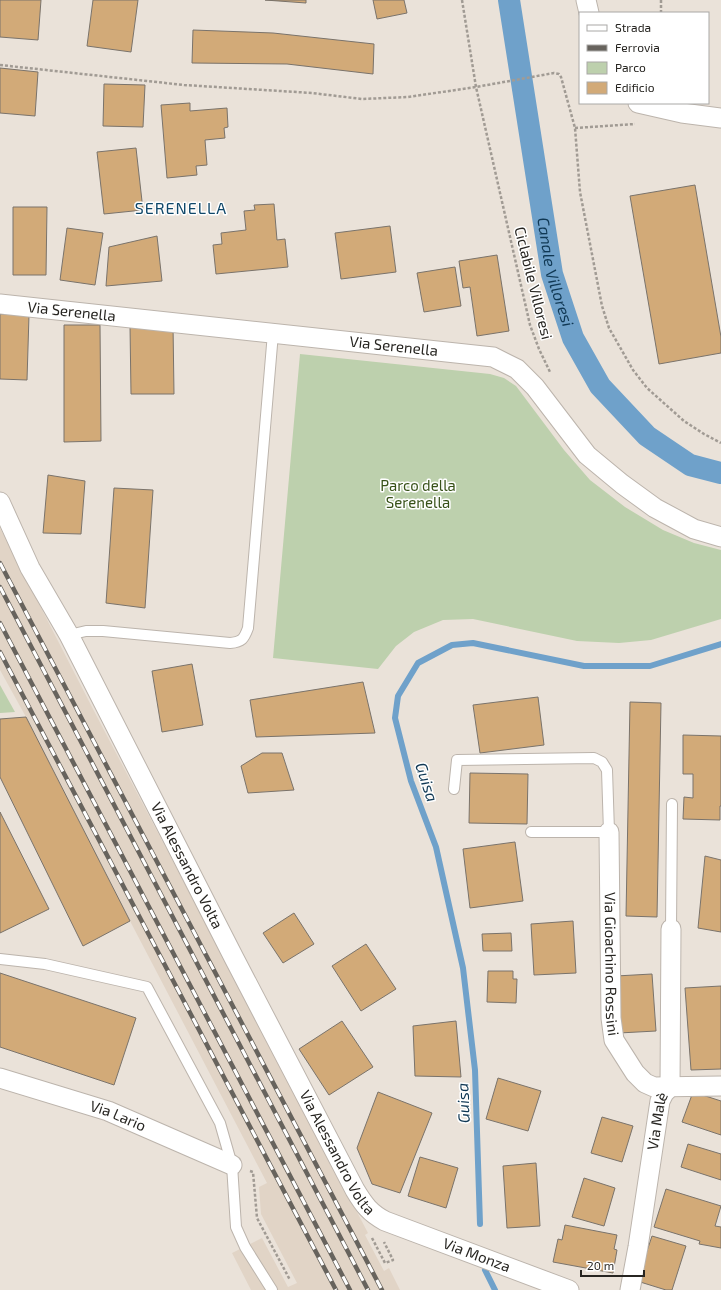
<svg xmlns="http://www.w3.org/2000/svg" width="721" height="1290" font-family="'Exo 2',sans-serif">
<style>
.built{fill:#e1d4c6}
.green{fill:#bdd0ad}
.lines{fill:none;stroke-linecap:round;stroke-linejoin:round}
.stream{stroke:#6fa1ca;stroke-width:6}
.canal{stroke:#6fa1ca;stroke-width:22}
.building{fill:#d2aa78;stroke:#7a736b}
.service-casing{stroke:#bcb4ac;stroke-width:12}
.minor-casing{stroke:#bcb4ac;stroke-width:21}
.path{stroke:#a19b94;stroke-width:2.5;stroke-dasharray:3 2;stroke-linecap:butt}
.service{stroke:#fff;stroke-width:10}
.minor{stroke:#fff;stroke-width:19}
.rail-casing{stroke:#67635d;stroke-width:4.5}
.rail{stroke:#fff;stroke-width:3;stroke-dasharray:9;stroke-linecap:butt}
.labels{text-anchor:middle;stroke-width:3;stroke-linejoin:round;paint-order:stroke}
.street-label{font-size:15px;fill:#272521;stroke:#fff}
.park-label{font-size:15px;fill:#375118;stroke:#fff}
.neighbourhood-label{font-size:16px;letter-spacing:1px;fill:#0f4769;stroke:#fff}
.water-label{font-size:16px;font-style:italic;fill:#103854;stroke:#fff}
</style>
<rect width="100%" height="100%" fill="#eae2d9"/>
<polygon class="built" points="0,528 94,711 368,1233 365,1235 384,1271 389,1268 400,1290 251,1290 232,1253 262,1238 288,1287 297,1283 261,1214 259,1187 267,1183 130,921 26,717 0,670"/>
<g class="green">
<polygon points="300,354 490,374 504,378 516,386 564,450 590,480 625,507 663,530 694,543 721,550 721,619 651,640 619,643 577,641 473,619 443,620 414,632 396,646 378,669 273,658"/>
<polygon points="0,685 15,712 0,713"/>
</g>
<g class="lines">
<g class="stream">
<polyline points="480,1224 475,1070 463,968 436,847 411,781 395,718 398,696 418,663 452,645 473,643 584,666 650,666 721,644"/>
<polyline points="485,1270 495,1290"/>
</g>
<path class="canal" id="s1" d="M509 0 552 274 573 338 600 386 647 436 690 465 721 473"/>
</g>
<g class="building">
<polygon points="0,0 41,0 38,40 0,37"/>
<polygon points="93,0 138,0 131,52 87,46"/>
<polygon points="265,0 306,0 306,3"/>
<polygon points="373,0 404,0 407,13 377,19"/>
<polygon points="193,30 273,33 374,44 373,74 287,64 192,63"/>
<polygon points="0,68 38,72 35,116 0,113"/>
<polygon points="104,84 145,85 143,127 103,126"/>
<polygon points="190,103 190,111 227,108 228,127 224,128 225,138 205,140 207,165 196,166 197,175 167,178 161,105"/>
<polygon points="136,148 143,210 104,214 97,152"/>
<polygon points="695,185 721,337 721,353 659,364 630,196"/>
<polygon points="274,204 277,240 285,239 288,267 216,274 213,245 222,244 221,233 246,230 244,211 255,210 254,205"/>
<polygon points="13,207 47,207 46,275 13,275"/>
<polygon points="390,226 396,272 341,279 335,233"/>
<polygon points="67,228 103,233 95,285 60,280"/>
<polygon points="157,236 162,281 106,286 109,247"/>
<polygon points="497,255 509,331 477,336 470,287 463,288 459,261"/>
<polygon points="455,267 461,306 424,312 417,273"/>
<polygon points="0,314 29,315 27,380 0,379"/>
<polygon points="64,325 100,325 101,441 64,442"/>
<polygon points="173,325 174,394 131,394 130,326"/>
<polygon points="48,475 85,481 81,534 43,533"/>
<polygon points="114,488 153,490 145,608 106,603"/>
<polygon points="192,664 203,725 162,732 152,671"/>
<polygon points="363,682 375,733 256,737 250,700"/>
<polygon points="538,697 544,745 480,753 473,705"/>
<polygon points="630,702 661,703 657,917 626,916"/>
<polygon points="26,717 130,921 83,946 0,777 0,719"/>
<polygon points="683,735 721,736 721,806 720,806 720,820 683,819 684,797 693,798 693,774 683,774"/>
<polygon points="262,753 282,753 294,790 248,793 241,766"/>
<polygon points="470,773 528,774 527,824 469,823"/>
<polygon points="0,812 49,909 0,933"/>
<polygon points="515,842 523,901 470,908 463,849"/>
<polygon points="705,856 721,860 721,932 698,928"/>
<polygon points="294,913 314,944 283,963 263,933"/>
<polygon points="573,921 576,973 534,975 531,924"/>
<polygon points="511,933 512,951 483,951 482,934"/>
<polygon points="366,944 396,989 361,1011 332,966"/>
<polygon points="488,971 513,971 513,979 517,979 516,1003 487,1002"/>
<polygon points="0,973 136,1018 114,1085 0,1047"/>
<polygon points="652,974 656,1031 619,1033 616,976"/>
<polygon points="721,986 721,1069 691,1070 685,988"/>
<polygon points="342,1021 373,1067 329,1095 299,1049"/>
<polygon points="456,1021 461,1077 415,1076 413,1026"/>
<polygon points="498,1078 541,1091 528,1131 486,1119"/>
<polygon points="378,1092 432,1113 400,1193 372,1184 357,1148"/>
<polygon points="693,1092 721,1101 721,1135 682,1122"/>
<polygon points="602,1117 633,1126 622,1162 591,1153"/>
<polygon points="688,1144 721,1154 721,1180 681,1167"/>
<polygon points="420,1157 458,1168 446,1208 408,1196"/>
<polygon points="536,1163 540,1226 507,1228 503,1166"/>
<polygon points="584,1178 615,1188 604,1226 572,1217"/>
<polygon points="666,1189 721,1206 715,1226 721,1227 721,1248 699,1244 700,1241 654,1227"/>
<polygon points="565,1225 617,1235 614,1249 617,1250 613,1273 553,1262 558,1239 562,1240"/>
<polygon points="652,1236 686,1246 672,1290 666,1290 637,1281"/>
</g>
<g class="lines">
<g class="service-casing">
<g id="service">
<path d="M69 635 86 631H103L230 643C242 642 244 639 248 628L273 333"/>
<polyline points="454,789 457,760 594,758 602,762 607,770 609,832 531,832"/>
<polyline points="671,929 672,804"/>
<polyline points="0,959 45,964 147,987 220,1123 232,1165 236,1227 245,1247 272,1290"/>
</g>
</g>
<g class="minor-casing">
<g id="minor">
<polyline points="586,0 589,13"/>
<polyline points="638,103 682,113 721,118"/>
<path id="s2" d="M0 304 493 357 517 369 535 387 587 455 622 484 655 508 694 529 721 537"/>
<path id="s3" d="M0 502 30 568 69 635 234 958 355 1190C364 1205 370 1213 385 1221L569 1290"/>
<path id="s4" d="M609 832 611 1018 614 1040 635 1073 645 1083 654 1087 721 1086"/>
<path id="s5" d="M0 1078 108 1111 232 1165"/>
<path id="s6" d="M630 1290 638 1247 660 1101 664 1093 670 1087 671 929"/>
</g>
</g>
<g class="path">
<polyline points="462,0 476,87 530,325 539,349 550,372"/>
<polyline points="661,0 661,13"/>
<polyline points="0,65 184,85 312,93 362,99 408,97 476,87 554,73 559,74 561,77 575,128 580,192 602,306 609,328 633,370 647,388 684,421 704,434 721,443"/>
<polyline points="575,128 635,124"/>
<polyline points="250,1171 253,1172 257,1218 290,1280"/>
<polyline points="372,1238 385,1263 393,1260 384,1242"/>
</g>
<use href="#service" class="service"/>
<use href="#minor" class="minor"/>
<g class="rail-casing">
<g id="rail">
<polyline points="0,563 382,1290"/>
<polyline points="0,587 368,1290"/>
<polyline points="0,623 350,1290"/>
<polyline points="0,652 336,1290"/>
</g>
</g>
<use href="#rail" class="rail"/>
</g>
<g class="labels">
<g class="street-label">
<text transform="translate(533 283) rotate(76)" y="5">Ciclabile Villoresi</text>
<text dy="5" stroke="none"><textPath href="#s2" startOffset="72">Via Serenella</textPath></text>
<text dy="5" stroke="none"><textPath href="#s2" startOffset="396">Via Serenella</textPath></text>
<text dy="5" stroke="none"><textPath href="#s3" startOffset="409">Via Alessandro Volta</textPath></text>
<text dy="5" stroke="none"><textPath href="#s4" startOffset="132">Via Gioachino Rossini</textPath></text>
<text dy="5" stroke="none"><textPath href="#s5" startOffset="124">Via Lario</textPath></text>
<text dy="5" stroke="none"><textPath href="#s6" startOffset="171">Via Malè</textPath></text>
<text dy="5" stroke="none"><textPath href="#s3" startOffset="733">Via Alessandro Volta</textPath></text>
<text dy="5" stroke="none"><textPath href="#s3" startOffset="916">Via Monza</textPath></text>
</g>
<g class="park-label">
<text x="418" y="491">Parco della<tspan x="418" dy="17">Serenella</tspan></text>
</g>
<g class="neighbourhood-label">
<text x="181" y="214">SERENELLA</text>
</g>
<g class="water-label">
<text dy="6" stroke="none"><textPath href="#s1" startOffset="276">Canale Villoresi</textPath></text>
<text transform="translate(427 782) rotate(72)" y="6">Guisa</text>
<text transform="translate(463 1103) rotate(-92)" y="6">Guisa</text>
</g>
</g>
<rect x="579" y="12" width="130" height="92" fill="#ffffff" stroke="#a9a8a6"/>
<rect x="587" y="25" width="20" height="6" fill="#ffffff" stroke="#a9a8a6"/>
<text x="615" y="32" font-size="12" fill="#272521">Strada</text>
<rect x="587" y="45" width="20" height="6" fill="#67635d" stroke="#a9a8a6"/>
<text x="615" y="52" font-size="12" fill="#272521">Ferrovia</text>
<rect x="587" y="62" width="20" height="12" fill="#bdd0ad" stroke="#a9a8a6"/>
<text x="615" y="72" font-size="12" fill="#272521">Parco</text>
<rect x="587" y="82" width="20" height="12" fill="#d2aa78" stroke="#a9a8a6"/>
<text x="615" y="92" font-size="12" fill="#272521">Edificio</text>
<path d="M581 1270v6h63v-6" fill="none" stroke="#272521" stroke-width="2"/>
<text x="587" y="1270" font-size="12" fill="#272521" stroke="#ffffff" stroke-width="3" paint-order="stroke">20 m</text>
</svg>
